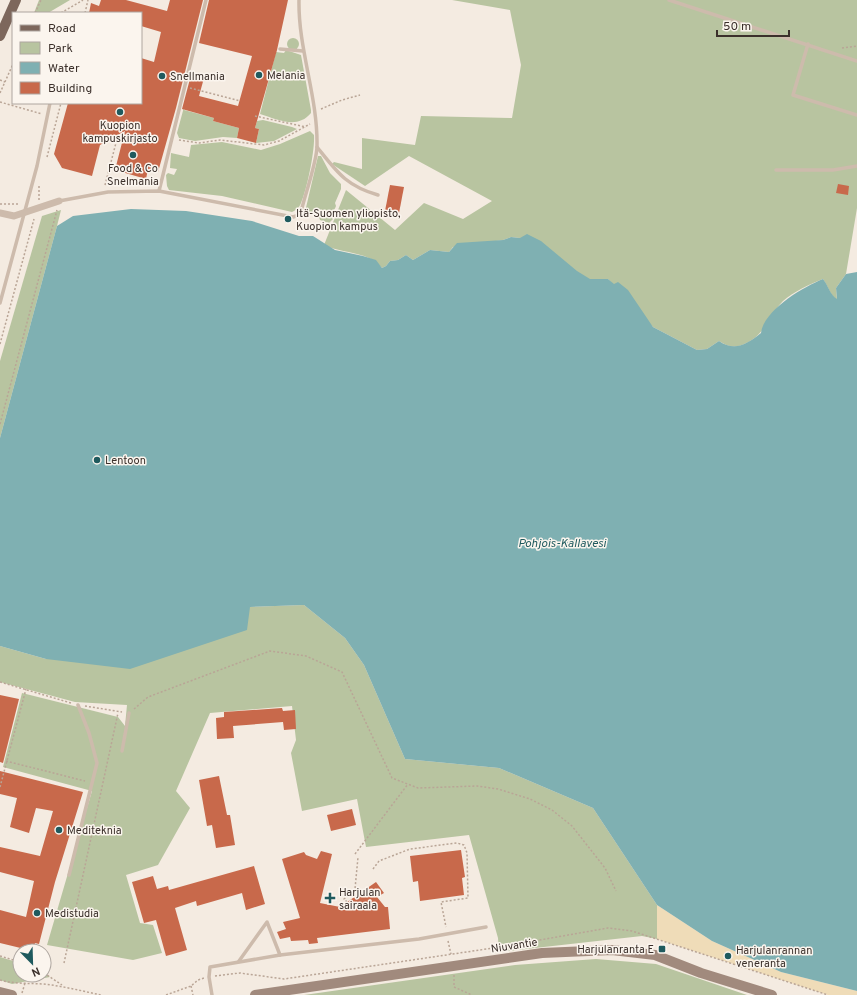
<svg xmlns="http://www.w3.org/2000/svg" width="857" height="995" font-family="Overpass,sans-serif">
<style>
.green{fill:#b8c4a0}
.sand{fill:#efdcb8}
.water{fill:#7fb0b2}
.building{fill:#c8694b}
.lines{fill:none;stroke-linecap:round;stroke-linejoin:round}
.path{stroke:#b9a596;stroke-width:1.5;stroke-dasharray:2 2;stroke-linecap:butt}
.lane{stroke:#cdbbac;stroke-width:3.5}
.street{stroke:#cdbbac;stroke-width:7}
.secondary{stroke:#a18a7d;stroke-width:10}
.primary{stroke:#7d675c;stroke-width:10}
.poi-dot{fill:#1f5a5e;stroke:#fbf5ee;stroke-width:1.5}
.labels{text-anchor:middle;stroke-width:3;stroke-linejoin:round;paint-order:stroke}
.poi-label{font-size:11px;fill:#3b302b;stroke:#fbf5ee;text-anchor:start}
.street-label{font-size:11px;fill:#3b302b;stroke:#fbf5ee}
.water-label{font-size:12px;font-style:italic;fill:#1f5a5e;stroke:#fbf5ee}
</style>
<rect width="100%" height="100%" fill="#f4ebe1"/>
<g class="green">
<polygon points="39,0 70,0 48,13 34,13"/>
<path d="M452 0H857V208L846 274 836 288 837 300C830 295 828 286 823 279 810 284 793 292 783 301 767 317 766 336 742 345 732 348 727 346 719 341L707 349 697 350 653 327 608 279 590 280 520 238 511 237 503 240 453 247 449 252 430 250 413 260 406 255 398 260 390 261 386 266 382 268C369 251 342 254 324 245L346 190 395 230 424 203 463 219 492 201 409 156 365 186 332 164 334 162 362 169V138L415 145 421 116 512 118 521 65 510 10Z"/>
<circle cx="293" cy="44" r="6"/>
<path d="M286 50 301 55 311 110V113C297 130 277 119 260 114L276 52 284 53Z"/>
<polygon points="184,107 184,110 214,118 213,121 239,128 237,138 223,137 195,141 179,138 177,133"/>
<polygon points="263,120 292,127 297,129 274,141 256,143 259,129 255,128 257,121"/>
<path d="M310 131 314 135C315 151 307 189 301 203 299 208 296 210 292 212L222 196 169 190 167 186 166 175 168 173 174 175 177 169 170 168 171 153 189 157 191 145 222 142 261 150 280 144Z"/>
<path d="M318 156H321L330 173 341 184V189L335 203 336 206C334 212 330 212 333 219L329 223 320 220 318 214 305 212Z"/>
<polygon points="61,210 57,226 0,438 0,361 42,216"/>
<polygon points="304,605 345,638 364,665 405,759 499,768 593,808 657,905 657,939 642,936 499,952 498,938 469,835 366,847 357,799 302,811 291,753 296,740 292,706 210,713 176,791 190,808 158,865 126,875 140,923 153,925 162,953 133,960 47,945 92,791 3,767 22,693 118,717 125,726 127,705 75,702 0,682 0,646 46,659 250,607"/>
<polygon points="0,957 20,963 20,975 44,975 44,973 50,977 12,984 0,980"/>
<polygon points="596,959 656,964 747,995 304,995 515,965"/>
</g>
<polygon class="sand" points="657,905 712,941 781,972 857,991 857,995 828,995 657,939"/>
<path class="water" d="M131 209 186 211 252 221 299 236H313L335 250 363 256 376 260 382 268 386 266 390 261 398 260 406 255 413 260 430 250 449 252 457 243 503 240 511 237 520 238 527 234 541 241 577 271 590 279H608L614 284 618 282 628 290 653 327 697 350 707 349 719 341C735 352 747 344 761 333 764 310 803 287 823 279 828 285 830 295 837 299L836 288 846 274 857 272V991L781 972 712 941 657 905 593 808 499 768 405 759 364 665 345 638 304 605 250 607 247 630 130 669 46 659 0 646V438L57 226 73 216Z"/>
<g class="building">
<polygon points="101,0 126,0 167,11 170,0 203,0 176,108 158,172 148,169 146,179 115,170 125,131 100,145 92,176 62,168 54,154 68,103 141,103 141,58 154,62 161,32 141,26 141,13 89,13 91,3 99,6"/>
<polygon points="209,0 288,0 277,50 255,128 259,129 256,143 237,138 239,128 213,121 214,118 182,109 191,75 204,78 199,96 238,106 252,56 199,43"/>
<polygon points="838,184 849,186 848,195 836,193"/>
<polygon points="390,185 404,187 399,213 385,211"/>
<polygon points="0,695 19,699 3,763 0,762"/>
<polygon points="282,708 283,711 295,710 296,729 284,730 283,722 233,726 234,738 217,739 216,718 224,717 224,712"/>
<polygon points="0,771 83,792 55,882 39,944 35,943 33,951 0,943 0,910 26,917 34,881 0,872 0,847 40,856 53,811 36,808 29,833 10,827 17,798 0,794"/>
<polygon points="219,776 227,815 230,815 235,845 216,848 212,825 207,826 199,780"/>
<polygon points="352,809 356,825 331,831 327,815"/>
<polygon points="461,850 465,877 462,878 464,895 420,901 418,881 413,882 410,856"/>
<polygon points="321,851 332,854 320,903 340,907 376,882 384,893 377,897 385,907 388,907 390,929 317,938 318,943 309,944 308,940 291,941 290,937 280,939 277,932 286,929 283,922 300,918 282,859 304,852 306,855 317,859"/>
<polygon points="254,866 265,904 246,910 242,893 197,906 196,901 175,908 187,950 166,956 156,920 144,923 132,882 153,876 157,889 168,886 169,890"/>
</g>
<g class="lines">
<g class="path">
<polyline points="35,13 41,0"/>
<polyline points="61,13 83,0"/>
<polyline points="85,13 88,0"/>
<polyline points="842,48 857,46"/>
<polyline points="0,80 5,82"/>
<polyline points="190,88 240,101"/>
<polyline points="0,93 13,64"/>
<polyline points="0,102 42,114"/>
<polyline points="321,109 342,100 360,95"/>
<polyline points="255,116 306,127"/>
<polyline points="179,140 199,143 220,140 264,145 279,141 310,124"/>
<polyline points="47,157 61,103"/>
<polyline points="105,185 117,139"/>
<polyline points="39,200 39,185"/>
<polyline points="0,204 20,204"/>
<polyline points="0,344 34,219"/>
<polyline points="0,424 57,210"/>
<polyline points="0,682 71,703"/>
<polyline points="85,706 122,712"/>
<polyline points="134,709 148,697 270,651 306,656 342,672 392,778 418,788 477,786 498,789 530,799 552,810 572,826 605,868 616,891"/>
<polyline points="6,761 85,781"/>
<polyline points="0,787 26,689"/>
<polyline points="355,854 408,784"/>
<polyline points="373,869 379,861 410,849 457,843 464,845 467,853 468,898 441,902 446,927"/>
<polyline points="347,902 344,899 355,889 358,857"/>
<polyline points="448,941 451,954"/>
<polyline points="0,956 20,962"/>
<polyline points="64,963 118,713"/>
<polyline points="44,973 62,985"/>
<polyline points="454,975 454,987 472,995"/>
<polyline points="215,976 240,973 284,979 500,947 608,928 632,931 828,995"/>
<path d="M0 980C14 984 28 983 43 984 63 986 82 991 101 995"/>
<polyline points="191,986 193,995"/>
<polyline points="22,993 25,983"/>
<polyline points="166,995 191,986 198,980 204,978"/>
</g>
<g class="lane">
<polyline points="669,0 857,61"/>
<polyline points="808,44 793,95 857,115"/>
<polyline points="280,49 303,51"/>
<path d="M317 147C337 172 346 186 378 195"/>
<polyline points="776,170 833,170 857,166"/>
<polyline points="159,191 206,0"/>
<path d="M59 201 108 192 159 191 293 217 299 215 301 212C305 194 317 162 317 146 318 97 298 49 299 0"/>
<polyline points="0,303 37,166 50,103"/>
<polyline points="122,751 129,713"/>
<polyline points="69,875 97,763 89,733 78,705"/>
<polyline points="239,961 267,922 280,955"/>
<polyline points="212,995 209,977 210,967 280,955 419,939 486,927"/>
</g>
<polyline class="street" points="0,213 14,216 59,201"/>
<g class="secondary">
<polyline points="0,992 12,995"/>
<polyline points="255,995 542,953 612,950 655,955 701,973 772,995"/>
</g>
<polyline class="primary" points="0,36 16,0"/>
</g>
<g class="poi-dot">
<circle cx="259" cy="75" r="4"/>
<circle cx="162" cy="76" r="4"/>
<circle cx="120" cy="112" r="4"/>
<circle cx="133" cy="155" r="4"/>
<circle cx="288" cy="219" r="4"/>
<circle cx="97" cy="460" r="4"/>
<circle cx="59" cy="830" r="4"/>
<path d="M328 892h4v4h4v4h-4v4h-4v-4h-4v-4h4z"/>
<circle cx="37" cy="913" r="4"/>
<rect x="658" y="945" width="8" height="8" rx="2"/>
<circle cx="728" cy="956" r="4"/>
</g>
<g class="labels">
<g class="poi-label">
<text x="267" y="79">Melania</text>
<text x="170" y="80">Snellmania</text>
<text x="120" y="129" text-anchor="middle">Kuopion<tspan x="120" dy="13">kampuskirjasto</tspan></text>
<text x="133" y="172" text-anchor="middle">Food &amp; Co<tspan x="133" dy="13">Snelmania</tspan></text>
<text x="296" y="217">Itä-Suomen yliopisto,<tspan x="296" dy="13">Kuopion kampus</tspan></text>
<text x="105" y="464">Lentoon</text>
<text x="67" y="834">Mediteknia</text>
<text x="339" y="896">Harjulan<tspan x="339" dy="13">sairaala</tspan></text>
<text x="45" y="917">Medistudia</text>
<text x="654" y="953" text-anchor="end">Harjulanranta E</text>
<text x="736" y="954">Harjulanrannan<tspan x="736" dy="13">veneranta</tspan></text>
</g>
<g class="street-label">
<text transform="translate(514 945) rotate(-9)" y="4">Niuvantie</text>
</g>
<g class="water-label">
<text x="562" y="547">Pohjois-Kallavesi</text>
</g>
</g>
<rect x="12" y="12" width="130" height="92" fill="#fbf5ee" stroke="#aea6a0"/>
<rect x="20" y="25" width="20" height="6" fill="#7d675c" stroke="#aea6a0"/>
<text x="48" y="32" font-size="12" fill="#3b302b">Road</text>
<rect x="20" y="42" width="20" height="12" fill="#b8c4a0" stroke="#aea6a0"/>
<text x="48" y="52" font-size="12" fill="#3b302b">Park</text>
<rect x="20" y="62" width="20" height="12" fill="#7fb0b2" stroke="#aea6a0"/>
<text x="48" y="72" font-size="12" fill="#3b302b">Water</text>
<rect x="20" y="82" width="20" height="12" fill="#c8694b" stroke="#aea6a0"/>
<text x="48" y="92" font-size="12" fill="#3b302b">Building</text>
<g transform="translate(32 963) rotate(157)"><circle r="19" fill="#fbf5ee" stroke="#aea6a0"/>
<path d="M0-3L7 15L0 10L-7 15Z" fill="#1f5a5e"/>
<text y="-6" font-size="11" font-weight="bold" text-anchor="middle" fill="#3b302b">N</text>
</g>
<path d="M717 30v6h72v-6" fill="none" stroke="#3b302b" stroke-width="2"/>
<text x="723" y="30" font-size="12" fill="#3b302b" stroke="#fbf5ee" stroke-width="3" paint-order="stroke">50 m</text>
</svg>
